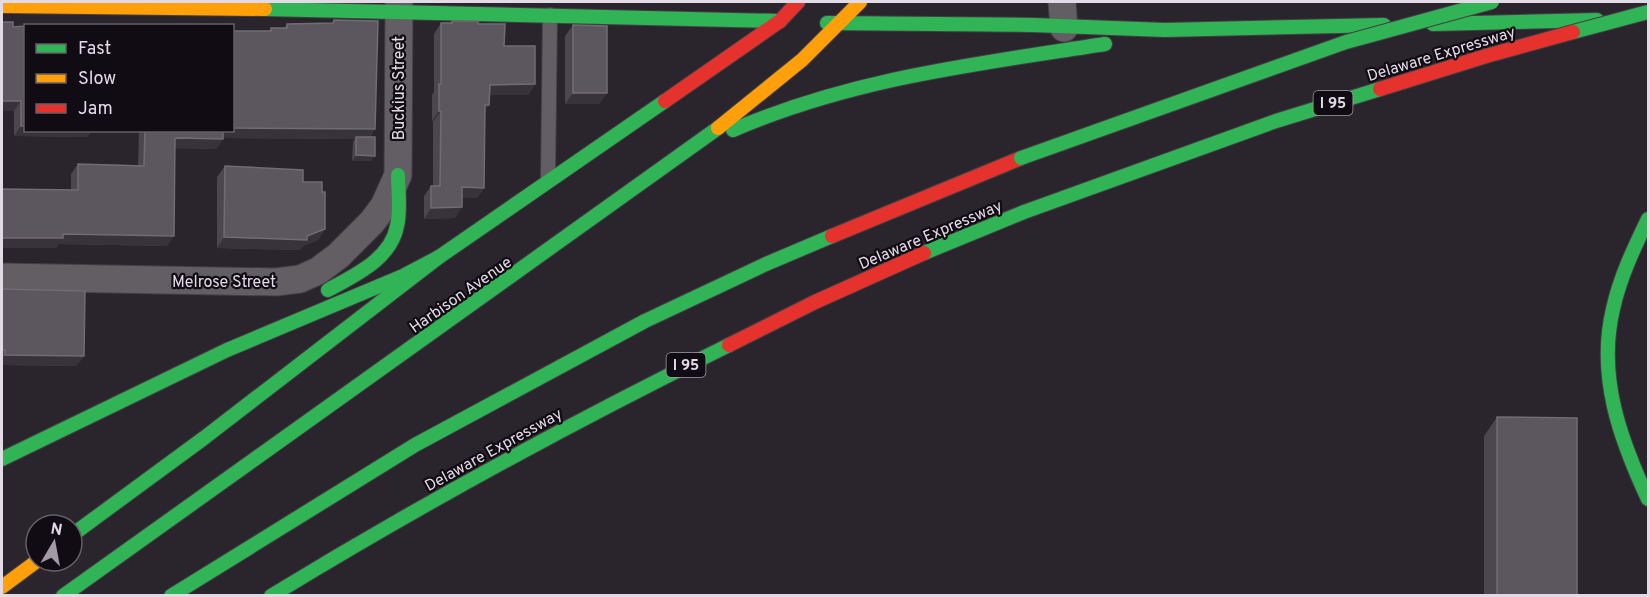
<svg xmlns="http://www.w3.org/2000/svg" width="1650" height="597" font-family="Overpass,sans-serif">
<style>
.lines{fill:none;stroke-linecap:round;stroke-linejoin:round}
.lane-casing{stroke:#443f46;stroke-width:16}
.street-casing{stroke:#443f46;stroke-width:29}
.fast-casing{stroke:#443f46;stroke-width:16}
.slow-casing{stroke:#443f46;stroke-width:16}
.jam-casing{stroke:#443f46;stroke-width:16}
.lane{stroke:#625e64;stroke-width:14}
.street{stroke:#625e64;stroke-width:27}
.fast{stroke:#30b455;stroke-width:14}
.slow{stroke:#ff9f0a;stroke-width:14}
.jam{stroke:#e5322d;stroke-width:14}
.fast-bridge-casing{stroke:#443f46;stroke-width:16;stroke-linecap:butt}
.jam-bridge-casing{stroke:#443f46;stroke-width:16;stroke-linecap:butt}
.fast-bridge{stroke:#30b455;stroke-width:14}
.jam-bridge{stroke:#e5322d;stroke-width:14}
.wall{fill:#4c474e}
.shaded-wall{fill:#38323a}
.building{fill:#5c575e;stroke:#716b73;stroke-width:1.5}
.labels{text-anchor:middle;stroke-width:4.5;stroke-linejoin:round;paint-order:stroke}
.shield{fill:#110c13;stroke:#a39ca5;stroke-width:1.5}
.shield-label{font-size:15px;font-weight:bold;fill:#e2dae4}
.street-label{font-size:16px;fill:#e2dae4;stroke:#110c13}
</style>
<rect width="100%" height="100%" fill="#2a242c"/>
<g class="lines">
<g class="lane-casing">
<polyline id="lane" points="548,178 550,15"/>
</g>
<g class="street-casing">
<g id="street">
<polyline points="1062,2 1064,28"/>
<polyline points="2,277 276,282 300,279 318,271 338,256 372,222 384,206 398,175 399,2"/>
</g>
</g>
<g class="fast-casing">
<g id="fast">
<polyline points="265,9 780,21"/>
<polyline points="827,23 1033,25 1165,30 1384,25"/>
<polyline points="1433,24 1597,20"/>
<path d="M733 130C854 78 977 64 1105 44"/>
<path d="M1648 219C1634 248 1620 277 1613 309 1597 376 1620 439 1648 499"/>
<polyline points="924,253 1024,212"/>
<path d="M328 290C355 275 391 259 397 226 401 210 398 192 398 175"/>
<polyline points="2,459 227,350 403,276 439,257"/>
<polyline points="72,535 204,438 439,257 665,101"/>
<polyline points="63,596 718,128"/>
<polyline points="171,596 415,445 645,321 766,264 832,236"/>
<path d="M271 596C420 505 573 422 729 345"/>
</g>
</g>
<g class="slow-casing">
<g id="slow">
<polyline points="2,6 265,9"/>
<polyline points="718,128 802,60 860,2"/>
<polyline points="2,587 37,561"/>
</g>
</g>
<g class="jam-casing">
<g id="jam">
<polyline points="665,101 780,21 798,2"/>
<polyline points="832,236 1021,158"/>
<polyline points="729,345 815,302 924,253"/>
</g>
</g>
<use href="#lane" class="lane"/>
<use href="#street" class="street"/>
<use href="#fast" class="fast"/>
<use href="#slow" class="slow"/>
<use href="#jam" class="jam"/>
<g class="fast-bridge-casing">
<g id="fast-bridge">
<polyline points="1573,32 1648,12"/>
<polyline points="1021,158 1346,42 1492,2"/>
<polyline points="1024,212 1276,121 1380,89"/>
</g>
</g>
<g class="jam-bridge-casing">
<polyline id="jam-bridge" points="1380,89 1486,56 1573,32"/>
</g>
<use href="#fast-bridge" class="fast-bridge"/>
<use href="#jam-bridge" class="jam-bridge"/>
</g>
<g class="wall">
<polygon points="334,20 375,129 370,137 371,161 352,161 353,142 355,139 223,138 223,139 216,149 175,148 167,246 58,244 56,248 2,248 2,189 71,190 71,174 78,164 138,165 139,130 232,130 270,31 271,28 284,28 287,24 332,23"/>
<polygon points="452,21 478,24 504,46 535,84 528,95 490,95 485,112 484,188 477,198 462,198 455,218 424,219 424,196 431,186 433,186 433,122 432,121 432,95 434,92 434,34 441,23 450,23"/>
<polygon points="2,22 13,27 26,130 92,130 87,137 14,136 14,111 2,111"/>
<polygon points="573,25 607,93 599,104 565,104 565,36"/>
<polygon points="225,166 322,192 325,229 318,240 303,246 300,250 217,248 217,177"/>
<polygon points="2,289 84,356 76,366 2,365"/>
<polygon points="1497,417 1577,595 1484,596 1484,436"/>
</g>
<g class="shaded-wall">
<polygon points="535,84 528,95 482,95 490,85"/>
<polygon points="573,93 607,93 599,104 565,104"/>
<polygon points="2,101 21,101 14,111 2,111"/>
<polygon points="485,105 489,105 482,116"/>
<polygon points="439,111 441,111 433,122 432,121"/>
<polygon points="21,126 26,126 26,130 92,130 87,137 14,136"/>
<polygon points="232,128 375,129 368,139 356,137 355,139 216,138 221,130 232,130"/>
<polygon points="177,138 223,139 216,149 170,148 175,139"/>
<polygon points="356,155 375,156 371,161 352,161"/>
<polygon points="462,187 484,188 477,198 454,198"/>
<polygon points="462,207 455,218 424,219 431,208"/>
<polygon points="325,229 318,240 303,246 300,250 217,248 224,237 307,236"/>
<polygon points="63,234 174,236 167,246 58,244 56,248 2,248 2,238"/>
<polygon points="5,355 84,356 76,366 2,365 2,359"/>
</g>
<g class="building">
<polygon points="334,20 378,21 375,129 232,128 232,31 271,31 271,28 287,28 287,24 333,23"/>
<polygon points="452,21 478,21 478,24 505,24 504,46 535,46 535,84 490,85 489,105 485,105 484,188 462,187 462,207 431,208 431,186 440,186 441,111 439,111 439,84 441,84 441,23 452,23"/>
<polygon points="2,22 13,22 13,27 26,26 26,126 21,126 21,101 2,101"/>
<polygon points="573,25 607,26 607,93 573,93"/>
<polygon points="145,130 223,130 223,139 177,138 175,139 174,236 63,234 63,238 2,238 2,189 78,190 78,164 144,166"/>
<polygon points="356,137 375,137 375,156 356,155"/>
<polygon points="225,166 303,170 303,182 322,182 322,192 325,192 325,229 307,236 307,240 224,237"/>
<polygon points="2,289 85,291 84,356 5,355 5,350 2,350"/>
<polygon points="1497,417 1577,418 1577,595 1497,595"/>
</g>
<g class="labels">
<g class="shield">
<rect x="1313.5" y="91" width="39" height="24" rx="4.5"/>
<rect x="666.5" y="353" width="39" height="24" rx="4.5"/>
</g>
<g class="shield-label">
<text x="1333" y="108">I 95</text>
<text x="686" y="370">I 95</text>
</g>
<g class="street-label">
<text transform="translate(1441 53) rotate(-17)" y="6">Delaware Expressway</text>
<text transform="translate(398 88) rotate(-90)" y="6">Buckius Street</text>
<text transform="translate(930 234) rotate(-23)" y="6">Delaware Expressway</text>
<text x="224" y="287">Melrose Street</text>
<text transform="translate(460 294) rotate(-35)" y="6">Harbison Avenue</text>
<text transform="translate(493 449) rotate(-29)" y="6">Delaware Expressway</text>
</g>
</g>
<rect width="1650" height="597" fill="none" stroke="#e2dae4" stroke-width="6"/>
<rect x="24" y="24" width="210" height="108" fill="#110c13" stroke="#655e67" stroke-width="1.5"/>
<rect x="36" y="44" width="30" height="9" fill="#30b455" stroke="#655e67" stroke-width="1.5"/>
<text x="78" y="54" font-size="18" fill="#e2dae4">Fast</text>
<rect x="36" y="74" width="30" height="9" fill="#ff9f0a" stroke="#655e67" stroke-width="1.5"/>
<text x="78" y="84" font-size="18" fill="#e2dae4">Slow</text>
<rect x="36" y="104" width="30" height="9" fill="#e5322d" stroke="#655e67" stroke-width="1.5"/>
<text x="78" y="114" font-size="18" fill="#e2dae4">Jam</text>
<g transform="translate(54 543) rotate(10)"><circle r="28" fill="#110c13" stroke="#655e67" stroke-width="1.5"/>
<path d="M0-4.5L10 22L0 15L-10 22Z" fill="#a29aa4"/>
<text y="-9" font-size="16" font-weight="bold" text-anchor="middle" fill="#e2dae4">N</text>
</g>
</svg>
